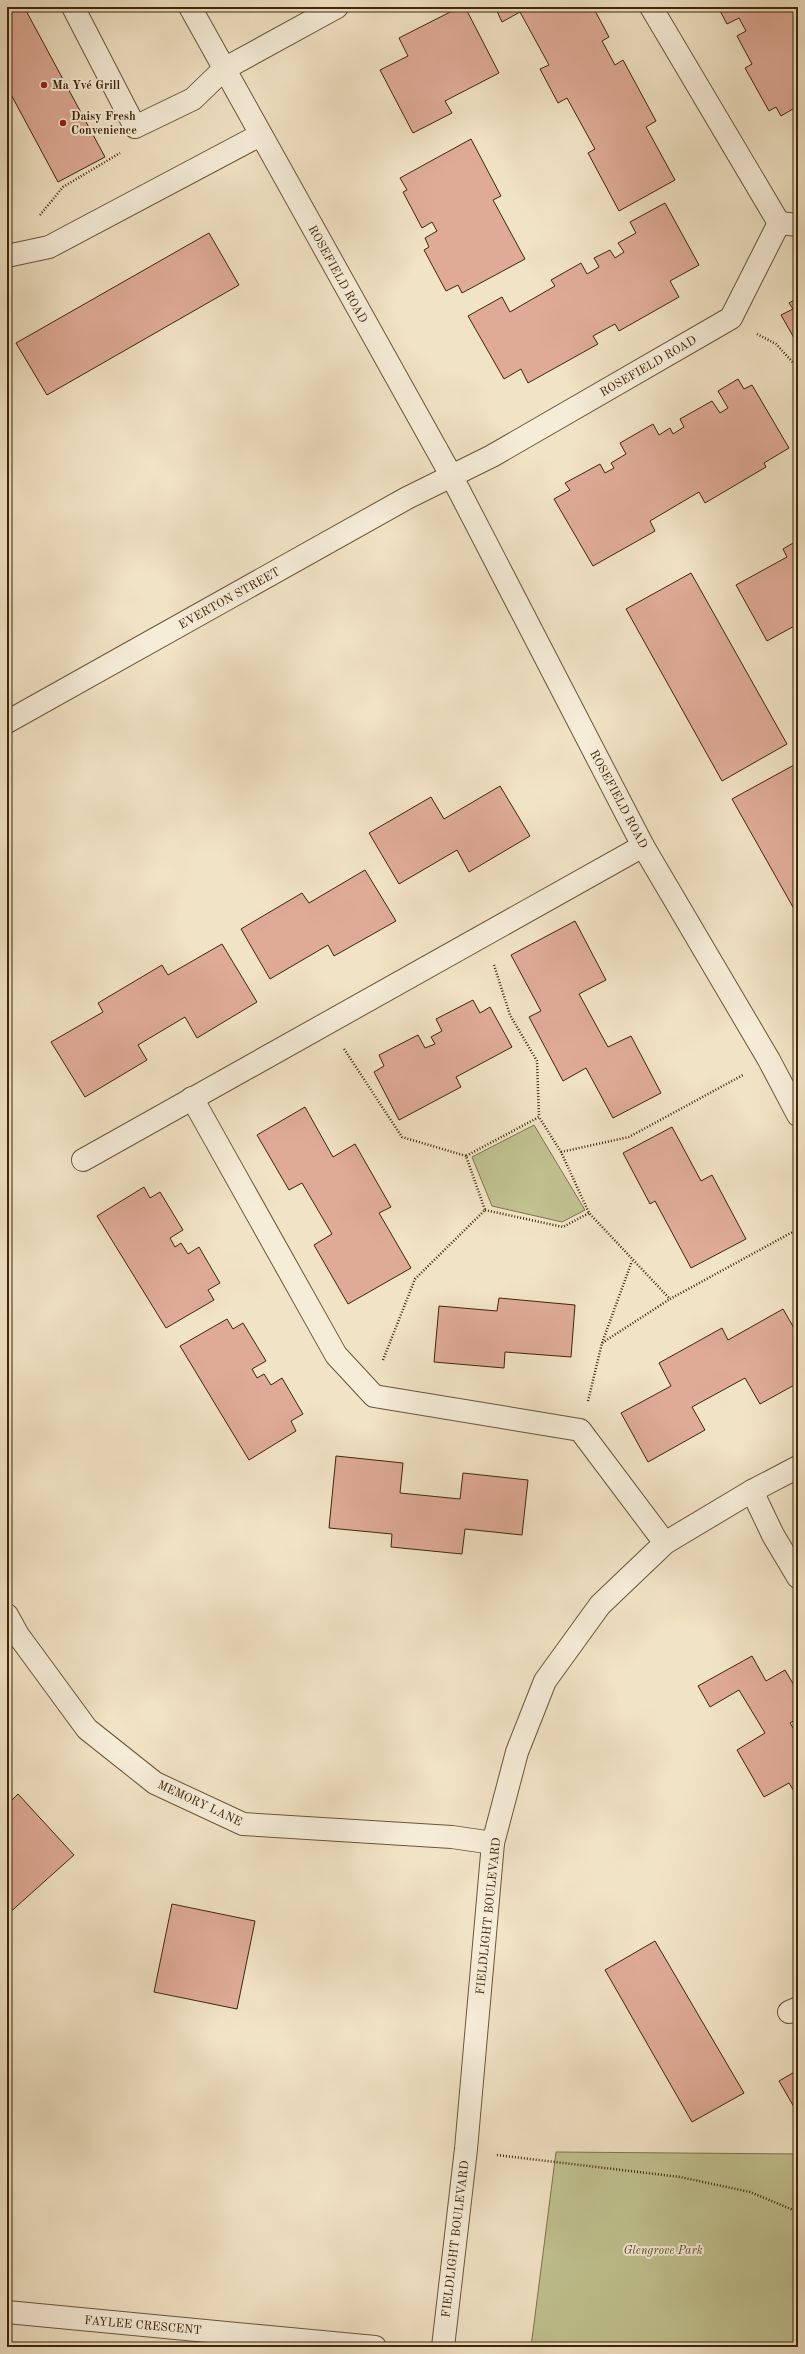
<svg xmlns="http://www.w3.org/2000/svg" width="805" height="2354" font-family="'Old Standard TT',serif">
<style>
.green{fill:#c0c290;stroke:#7f744c}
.building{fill:#dfab97;stroke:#3e2608}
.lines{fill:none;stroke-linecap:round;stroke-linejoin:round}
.minor-casing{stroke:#6b5537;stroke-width:24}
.path{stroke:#3e2608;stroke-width:2.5;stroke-dasharray:1 2;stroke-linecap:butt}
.minor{stroke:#f6edd9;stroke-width:22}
.poi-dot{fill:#8f2418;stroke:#f6edd9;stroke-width:1.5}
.labels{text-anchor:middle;stroke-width:4;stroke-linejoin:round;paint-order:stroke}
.poi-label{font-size:12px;font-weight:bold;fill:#3e2608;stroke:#f6edd9;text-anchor:start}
.street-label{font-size:12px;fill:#3e2608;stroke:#f6edd9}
.park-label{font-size:12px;font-style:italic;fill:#5e4d2a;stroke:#f6edd9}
</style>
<rect width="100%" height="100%" fill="#f1e3c5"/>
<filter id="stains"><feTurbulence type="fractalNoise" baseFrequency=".005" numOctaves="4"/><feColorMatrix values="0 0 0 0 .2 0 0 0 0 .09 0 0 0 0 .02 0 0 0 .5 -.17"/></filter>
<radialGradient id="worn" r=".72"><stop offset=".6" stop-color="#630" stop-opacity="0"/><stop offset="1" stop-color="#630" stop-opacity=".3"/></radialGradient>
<g class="green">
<polygon points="534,1125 585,1210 562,1222 492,1206 472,1157"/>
<polygon points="556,2152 798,2154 798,2347 531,2347"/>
</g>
<g class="building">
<polygon points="7,7 24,7 105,157 58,182 7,87"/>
<polygon points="460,7 465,7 499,73 445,101 452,113 413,133 380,70 408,56 399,38"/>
<polygon points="495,7 593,7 609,37 602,41 615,65 623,60 656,121 646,127 675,180 619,211 588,153 595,149 567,98 558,103 540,69 549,65 520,12 502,22"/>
<polygon points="718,7 798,7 798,106 781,116 776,107 769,111 745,68 752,64 737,36 746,31 739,18 727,24"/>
<polygon points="471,139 501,196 493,200 525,259 462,293 458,285 446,291 424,250 429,247 425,238 437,231 432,222 422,228 403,192 407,190 400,178"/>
<polygon points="665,203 699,265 670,281 679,297 619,331 615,324 593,336 598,344 528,383 521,369 504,379 468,316 502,297 510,312 555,286 551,280 581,263 587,274 599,267 594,258 610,250 615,258 624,252 618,243 636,233 630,222"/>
<polygon points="209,233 239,285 47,395 16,343"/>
<polygon points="798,298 798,345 781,315 793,309 789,303"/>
<polygon points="738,379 744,389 752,385 789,448 764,463 766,467 705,503 699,492 650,521 655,531 593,566 554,499 570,490 565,483 600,464 605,473 614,468 611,463 626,454 620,443 653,424 659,435 670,428 673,434 684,427 680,419 712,401 720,413 728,408 718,391"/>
<polygon points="798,540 798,624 767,641 736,585 787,557 783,549"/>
<polygon points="691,573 787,744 722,781 626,609"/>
<polygon points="794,765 798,771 798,916 732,799"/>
<polygon points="500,786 530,836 469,872 457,850 399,884 369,833 431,797 444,819"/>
<polygon points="365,870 396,921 334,956 328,945 270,979 241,929 302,893 309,903"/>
<polygon points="575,921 606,980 579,994 608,1047 631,1036 661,1093 613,1118 586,1068 563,1081 529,1017 541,1011 511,955"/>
<polygon points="222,944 257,1002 197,1038 185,1017 138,1045 147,1060 85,1097 51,1042 103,1012 98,1003 162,965 168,975"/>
<polygon points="473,1000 480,1013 490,1007 512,1047 456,1077 461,1087 399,1120 374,1072 384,1066 379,1055 418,1035 425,1048 435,1044 431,1037 442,1031 436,1019"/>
<polygon points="305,1107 333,1157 355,1144 391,1207 379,1213 411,1268 348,1304 314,1245 332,1234 302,1183 289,1190 257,1135"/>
<polygon points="672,1127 701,1181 712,1175 746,1239 691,1268 655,1201 650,1204 623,1153"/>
<polygon points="144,1187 150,1198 160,1192 183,1230 170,1238 175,1247 181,1243 188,1254 199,1247 220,1283 208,1290 214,1300 166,1328 97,1216"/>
<polygon points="499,1298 575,1305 571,1357 505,1352 504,1368 434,1362 439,1306 497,1311"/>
<polygon points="783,1309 798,1335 798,1383 760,1404 745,1378 692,1407 705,1430 648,1462 621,1413 671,1386 659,1363 722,1328 728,1340"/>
<polygon points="227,1319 233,1329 243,1323 266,1361 252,1369 257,1378 264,1374 271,1385 282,1378 303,1414 291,1421 296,1431 249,1460 180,1346"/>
<polygon points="336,1456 403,1463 400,1493 460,1499 463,1473 528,1480 522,1535 465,1529 462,1554 391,1547 392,1534 329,1528"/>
<polygon points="752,1656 766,1681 785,1670 798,1692 798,1718 790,1723 798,1736 798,1798 789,1783 764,1797 737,1750 765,1733 739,1690 710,1707 698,1686"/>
<polygon points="18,1794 74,1855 7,1915 7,1805"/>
<polygon points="172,1904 255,1921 237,2009 154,1992"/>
<polygon points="655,1941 744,2093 692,2122 605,1970"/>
<polygon points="798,2070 798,2114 779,2081"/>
</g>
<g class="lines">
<g class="minor-casing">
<g id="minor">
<polyline points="73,7 135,127 193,99 224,69 337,7"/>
<polyline points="190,7 452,477 643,846 769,1060 798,1115"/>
<polyline points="651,7 779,223"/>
<polyline points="779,223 798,225"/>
<polyline points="7,256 49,247 260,135"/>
<polyline points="7,722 407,498 492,456 731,318 779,223"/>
<polyline points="192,1098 336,1355 374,1396 580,1430 665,1543"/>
<polyline points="83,1160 643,846"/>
<polyline points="752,1491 773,1535 798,1577"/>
<polyline points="7,1615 18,1635 87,1729 155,1783 243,1824 452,1837 493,1843"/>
<polyline points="789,2012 798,2008"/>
<polyline points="7,2312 375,2347"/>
<polyline points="443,2347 466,2149 493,1843 517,1752 545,1681 600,1605 665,1543 752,1491 798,1467"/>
</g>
</g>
<g class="path">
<polyline points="40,215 63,187 120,153"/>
<polyline points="757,334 776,344 798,368"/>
<polyline points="494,965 510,1015 537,1061 539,1117"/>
<polyline points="344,1049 402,1137 466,1156"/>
<polyline points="561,1152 629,1137 743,1075"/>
<polyline points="485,1210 563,1227 589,1213"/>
<polyline points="602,1343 632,1261"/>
<polyline points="383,1360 415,1279 485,1210 466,1156 539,1117 561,1152 589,1213 670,1299 798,1229"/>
<polyline points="588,1401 602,1343 670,1299"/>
<polyline points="497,2155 680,2177 750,2192 798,2212"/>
</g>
<use href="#minor" class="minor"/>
</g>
<g class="poi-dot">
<circle cx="44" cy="85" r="4"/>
<circle cx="63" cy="123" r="4"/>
</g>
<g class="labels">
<g class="poi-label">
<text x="52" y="89">Ma Yvé Grill</text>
<text x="71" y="120">Daisy Fresh<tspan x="71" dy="14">Convenience</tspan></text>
</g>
<g class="street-label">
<text transform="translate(338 274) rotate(61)" y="4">ROSEFIELD ROAD</text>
<text transform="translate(648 366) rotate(-30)" y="4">ROSEFIELD ROAD</text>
<text transform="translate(229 598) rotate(-29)" y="4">EVERTON STREET</text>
<text transform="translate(619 799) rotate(62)" y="4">ROSEFIELD ROAD</text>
<text transform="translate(200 1803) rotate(25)" y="4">MEMORY LANE</text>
<text transform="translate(488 1916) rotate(-84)" y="4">FIELDLIGHT BOULEVARD</text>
<text transform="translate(455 2239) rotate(-83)" y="4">FIELDLIGHT BOULEVARD</text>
<text transform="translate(143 2325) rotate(5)" y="4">FAYLEE CRESCENT</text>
</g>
<g class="park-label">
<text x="663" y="2254">Glengrove Park</text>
</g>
</g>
<rect width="805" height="2354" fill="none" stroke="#f1e3c5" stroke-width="24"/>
<rect x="8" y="8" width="789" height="2338" fill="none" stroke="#3e2608" stroke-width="2"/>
<rect x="12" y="12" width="781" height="2330" fill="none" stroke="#3e2608"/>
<rect width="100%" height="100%" filter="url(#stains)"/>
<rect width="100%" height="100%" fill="url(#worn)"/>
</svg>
